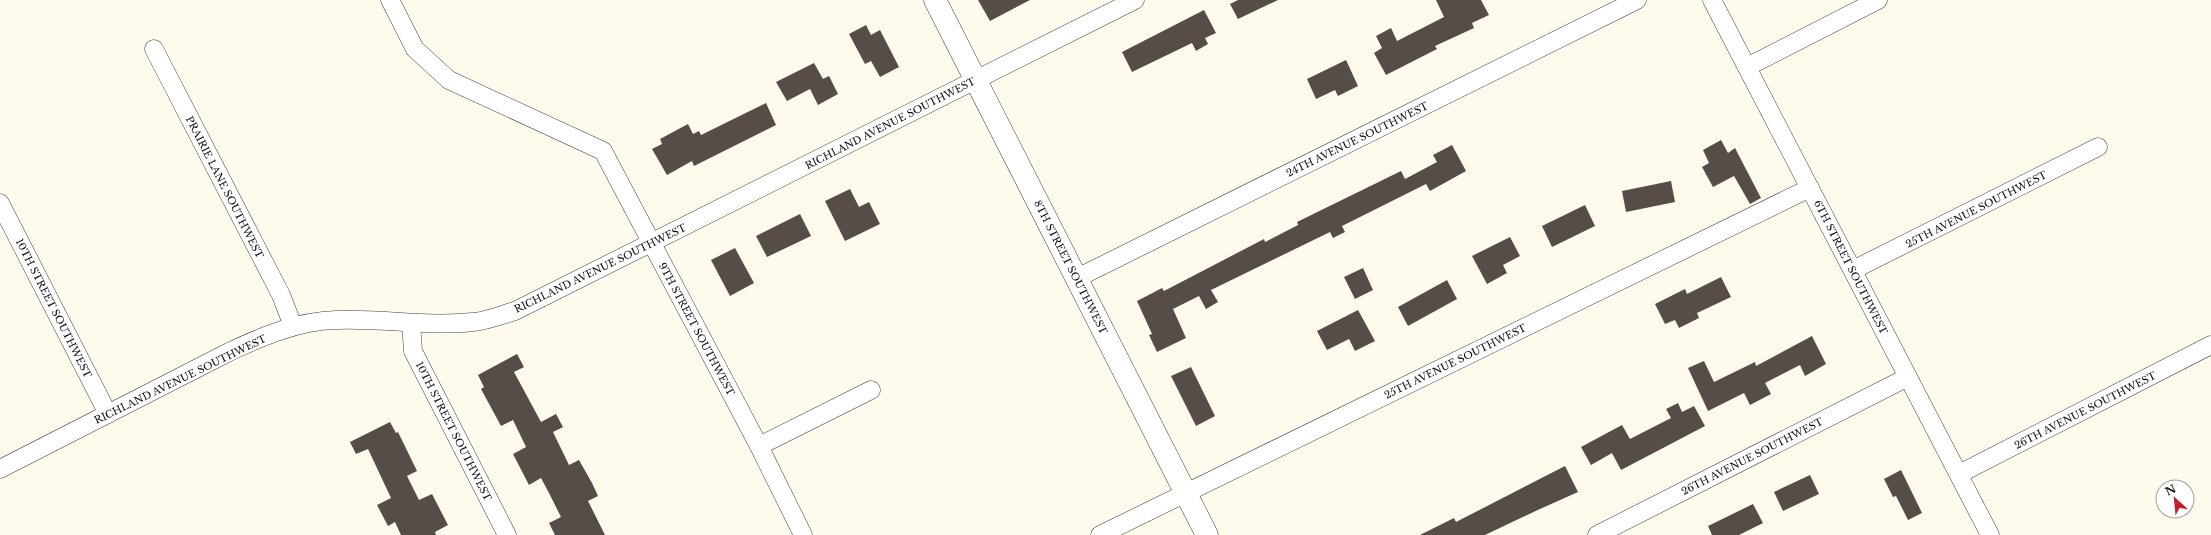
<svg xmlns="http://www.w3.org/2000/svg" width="2211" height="535" font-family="'Libre Baskerville',serif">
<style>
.building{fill:#564d48}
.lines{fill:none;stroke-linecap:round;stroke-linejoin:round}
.minor-casing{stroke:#404040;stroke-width:19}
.tertiary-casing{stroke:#404040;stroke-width:23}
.minor{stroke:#fff;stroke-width:18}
.tertiary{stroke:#fff;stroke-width:22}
.labels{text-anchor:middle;stroke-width:4;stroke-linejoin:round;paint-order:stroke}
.street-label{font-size:10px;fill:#0d0d0d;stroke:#fff}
</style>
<rect width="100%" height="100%" fill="#fffbec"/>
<g class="building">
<polygon points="978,0 1030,0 990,21"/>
<polygon points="1238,0 1278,0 1238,19 1230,4"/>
<polygon points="1436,0 1481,0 1489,15 1472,23 1474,28 1435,46 1437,49 1386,75 1374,53 1382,48 1376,36 1391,28 1397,41 1444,17"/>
<polygon points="1204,10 1216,33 1205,38 1208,44 1196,51 1192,43 1132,72 1122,52"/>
<polygon points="866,25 871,35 880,30 899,67 880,77 871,61 865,64 849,34"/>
<polygon points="1346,60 1358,86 1338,96 1335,90 1316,99 1307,79"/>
<polygon points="814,63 823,79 829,76 838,94 818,105 810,89 787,101 776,82"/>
<polygon points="766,103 776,125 694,166 692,161 667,175 652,149 662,144 660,139 688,124 693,134 699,131 701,135"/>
<polygon points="1721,140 1728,153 1735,148 1761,198 1750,204 1734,176 1713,187 1702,167 1709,163 1703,150"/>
<polygon points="1452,145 1466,171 1430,191 1426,184 1342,226 1345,232 1333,238 1330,232 1211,290 1218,302 1206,309 1199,296 1173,309 1186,338 1157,352 1149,335 1152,334 1137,301 1162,288 1164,291 1264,239 1265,242 1298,225 1297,222 1401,171 1405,179 1437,162 1433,155"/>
<polygon points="1671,181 1675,202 1626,212 1622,191"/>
<polygon points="850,189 859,207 869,202 880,224 845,241 825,201"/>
<polygon points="1585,205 1595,226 1552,247 1542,226"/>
<polygon points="800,214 811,236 767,257 756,236"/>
<polygon points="1510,237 1520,256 1503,265 1507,273 1487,284 1472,256"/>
<polygon points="735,248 754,283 730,296 711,260"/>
<polygon points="1363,268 1373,290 1355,299 1344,277"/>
<polygon points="1721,277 1731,297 1697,313 1699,318 1679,328 1675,320 1665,324 1655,304 1685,289 1687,294"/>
<polygon points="1447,280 1457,299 1408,326 1398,307"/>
<polygon points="1358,310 1375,341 1355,351 1349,339 1327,350 1317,331"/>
<polygon points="1812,336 1826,364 1805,376 1800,365 1765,383 1771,394 1750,405 1744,393 1708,411 1688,368 1704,361 1714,382 1755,362 1756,366"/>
<polygon points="517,354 524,367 514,372 541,422 556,414 563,427 553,432 569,465 579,460 592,483 598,496 588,501 605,535 555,535 549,523 561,517 549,493 541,478 529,485 513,454 526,447 513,420 501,426 481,389 484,387 478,375"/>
<polygon points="1191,367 1215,416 1196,426 1171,376"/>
<polygon points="1678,403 1682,412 1694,406 1705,426 1621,470 1612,453 1591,465 1581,447 1622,425 1630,439 1671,418 1666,409"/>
<polygon points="390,422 396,433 398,432 417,471 407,476 419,500 432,494 448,525 435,532 436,535 401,535 395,522 388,526 377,505 391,498 368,449 356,454 350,442"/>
<polygon points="1565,466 1578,492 1540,509 1485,535 1420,535 1454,518 1456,522"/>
<polygon points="1901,470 1922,513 1908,520 1896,496 1893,497 1884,479"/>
<polygon points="1810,475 1819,494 1783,511 1774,492"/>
<polygon points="1753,504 1763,523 1739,535 1712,535 1708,526"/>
</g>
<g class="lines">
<g class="minor-casing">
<g id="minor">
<polyline points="390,0 415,49 449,80 603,151 759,446 803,535"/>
<polyline points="1712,0 1990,535"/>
<polyline points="154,49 281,295 293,326"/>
<polyline points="1747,67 1878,0"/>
<polyline points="0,203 108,414"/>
<polyline points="1853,270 2098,147"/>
<polyline points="1077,278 1637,0"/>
<polyline points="411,323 413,351 507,535"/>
<polyline points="759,446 871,390"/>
<path d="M0 469 229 352C263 336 298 321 336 320 382 318 428 327 473 322 487 321 501 315 515 311L1135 0"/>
<polyline points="1959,474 2211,345"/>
<polyline points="1100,535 1810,188"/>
<polyline points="1597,535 1908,377"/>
</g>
</g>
<g class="tertiary-casing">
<polyline id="tertiary" points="935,0 1207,535"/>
</g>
<use href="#minor" class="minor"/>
<use href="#tertiary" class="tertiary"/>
</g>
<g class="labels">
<g class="street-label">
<text transform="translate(890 123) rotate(-27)" y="4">RICHLAND AVENUE SOUTHWEST</text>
<text transform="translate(1357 139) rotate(-26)" y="4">24TH AVENUE SOUTHWEST</text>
<text transform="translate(225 187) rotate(63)" y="4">PRAIRIE LANE SOUTHWEST</text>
<text transform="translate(1976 209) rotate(-27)" y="4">25TH AVENUE SOUTHWEST</text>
<text transform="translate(1071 267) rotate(63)" y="4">8TH STREET SOUTHWEST</text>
<text transform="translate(1851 267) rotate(63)" y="4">6TH STREET SOUTHWEST</text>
<text transform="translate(600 268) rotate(-26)" y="4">RICHLAND AVENUE SOUTHWEST</text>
<text transform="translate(54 308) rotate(63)" y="4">10TH STREET SOUTHWEST</text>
<text transform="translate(697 329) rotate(62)" y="4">9TH STREET SOUTHWEST</text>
<text transform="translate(1455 361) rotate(-26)" y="4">25TH AVENUE SOUTHWEST</text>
<text transform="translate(180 379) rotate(-26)" y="4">RICHLAND AVENUE SOUTHWEST</text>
<text transform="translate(2085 410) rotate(-27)" y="4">26TH AVENUE SOUTHWEST</text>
<text transform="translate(454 431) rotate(63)" y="4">10TH STREET SOUTHWEST</text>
<text transform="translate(1752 456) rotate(-27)" y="4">26TH AVENUE SOUTHWEST</text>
</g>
</g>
<g transform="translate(2175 499) rotate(333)"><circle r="19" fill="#ffffff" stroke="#9e9e9e"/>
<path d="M0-3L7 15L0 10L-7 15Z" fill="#c31f2d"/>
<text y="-6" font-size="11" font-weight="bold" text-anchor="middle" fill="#0d0d0d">N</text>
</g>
</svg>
